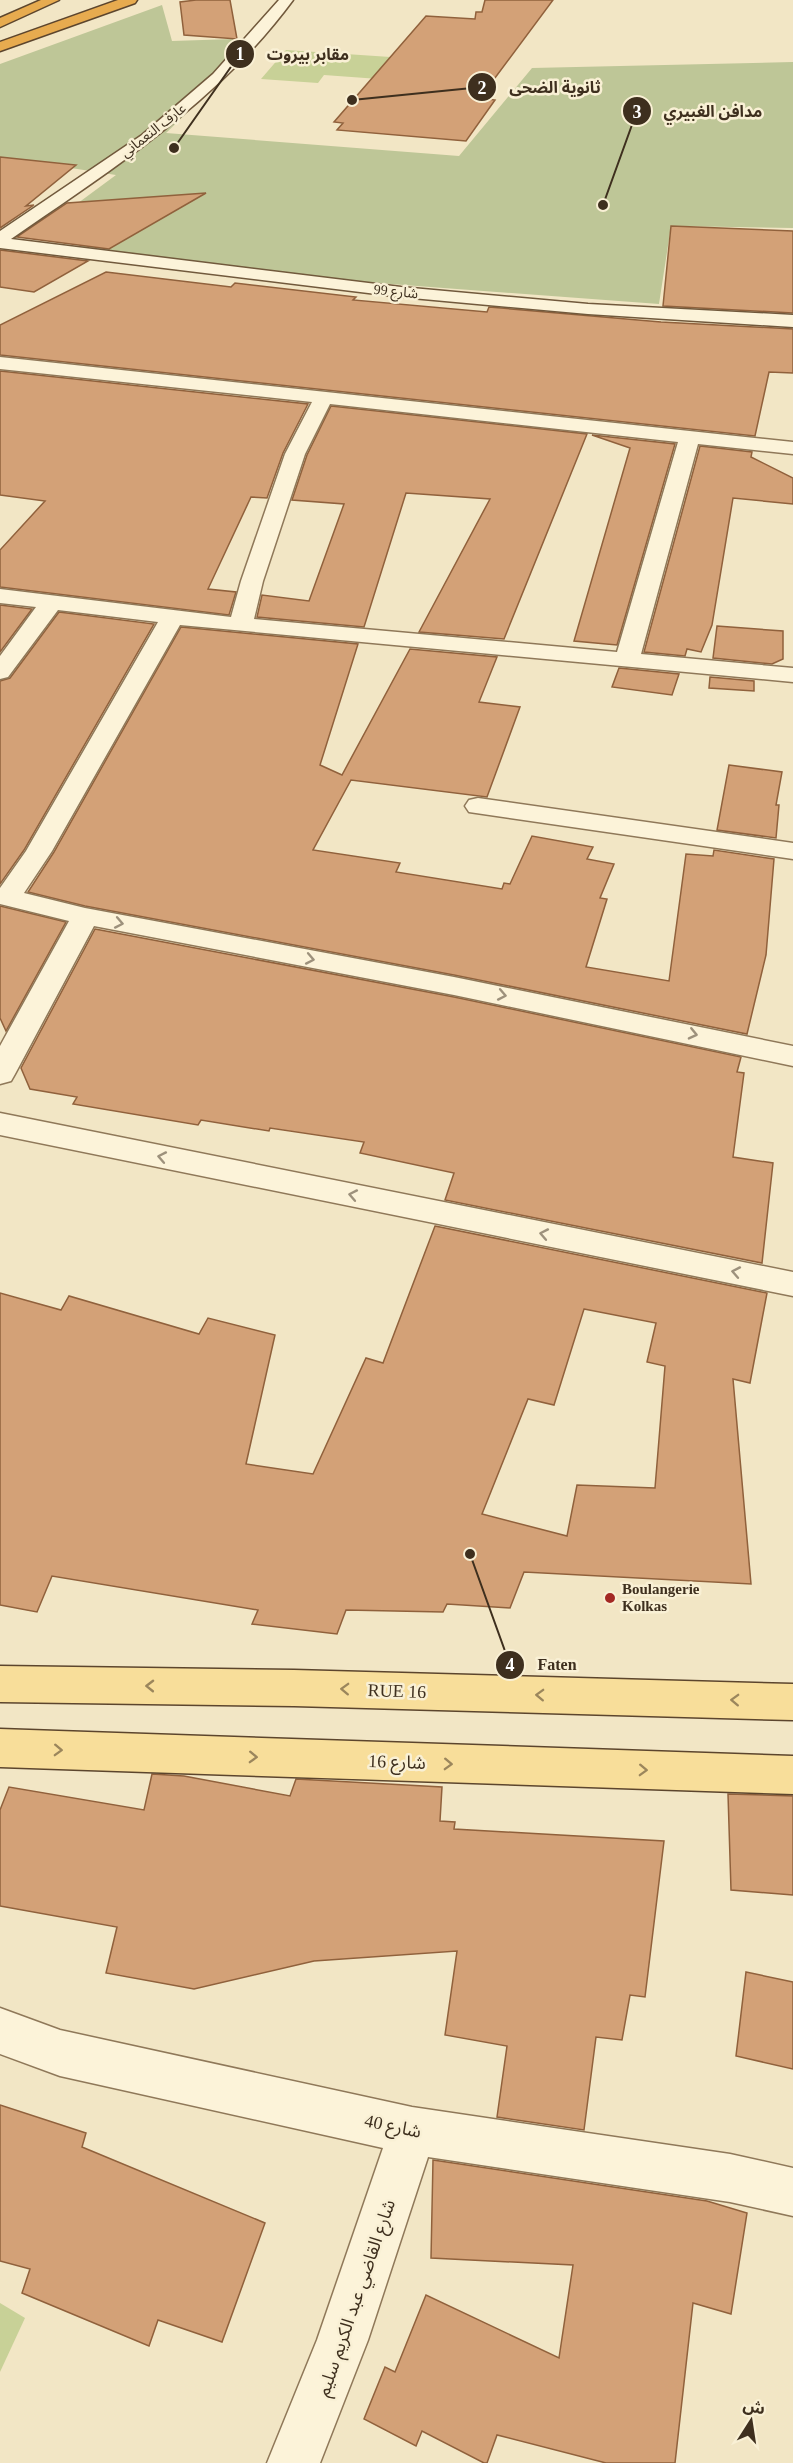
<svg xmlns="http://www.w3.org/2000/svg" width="793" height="2463" font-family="'Times New Roman','Noto Sans Arabic',serif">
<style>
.green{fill:#c8d197}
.cemetery{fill:#bec697}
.building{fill:#d3a177;stroke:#90613c;stroke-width:1.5;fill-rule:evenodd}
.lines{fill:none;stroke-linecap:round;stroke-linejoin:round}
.street-casing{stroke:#8f7859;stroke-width:3}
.secondary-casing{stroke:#71593c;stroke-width:3}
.primary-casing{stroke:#5c452d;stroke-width:3}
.highway-casing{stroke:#5c452d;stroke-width:3}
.street{fill:#fcf3d9;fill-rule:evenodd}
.secondary{fill:#fcf3d9;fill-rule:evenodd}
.primary{fill:#f8de9a;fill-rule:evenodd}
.highway{fill:#e7ab4f;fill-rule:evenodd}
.oneway{stroke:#9d917c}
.oneway2{stroke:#9b865c}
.poi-dot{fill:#a32823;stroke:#f9f0d5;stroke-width:2}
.labels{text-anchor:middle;stroke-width:5;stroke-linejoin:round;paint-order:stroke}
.far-street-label{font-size:14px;fill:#3e2f1e;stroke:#f9f0d5}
.poi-label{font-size:15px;font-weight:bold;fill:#3e2f1e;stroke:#f9f0d5;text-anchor:start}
.near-street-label{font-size:18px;fill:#3e2f1e;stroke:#f9f0d5}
.leader{fill:none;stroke:#3e2f1e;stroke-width:2}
.callout-dot{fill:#3e2f1e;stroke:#f9f0d5;stroke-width:2}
.mark-label{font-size:18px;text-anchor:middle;font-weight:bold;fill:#fff}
.callout-label{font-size:16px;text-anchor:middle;font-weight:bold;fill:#3e2f1e;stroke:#f9f0d5;stroke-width:5;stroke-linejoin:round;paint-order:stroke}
</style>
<rect width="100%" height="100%" fill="#f2e6c5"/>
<g class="green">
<polygon points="286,50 435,60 420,82 324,75 318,83 261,79"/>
<polygon points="0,2303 25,2318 0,2372"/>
</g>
<polygon class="cemetery" points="162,5 172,41 264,38 166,133 459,156 532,68 793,62 793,228 671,226 659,304 364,282 83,250 71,232 55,220 116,175 0,157 0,64"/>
<g class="building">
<polygon points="196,0 230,0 237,39 184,35 180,2"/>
<polygon points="485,0 553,0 480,98 495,100 466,141 337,130 343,123 334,122 426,16 475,19 476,12 482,12"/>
<polygon points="0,157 76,165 26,206 34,205 0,228"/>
<polygon points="206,193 109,249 17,237 67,203"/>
<polygon points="671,226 793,231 793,313 663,306"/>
<polygon points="0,250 88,261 34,292 0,287"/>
<polygon points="106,272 231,287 235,283 356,297 353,300 487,312 489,307 661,322 793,329 793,373 769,372 755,436 0,355 0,325"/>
<polygon points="0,371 308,404 283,453 267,498 251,497 208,589 236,592 229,615 0,587 0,550 45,501 0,495"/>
<polygon points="331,406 587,434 504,639 419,632 490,499 406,493 364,627 257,617 262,595 309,601 344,504 292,500 307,455"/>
<polygon points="592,435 675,444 617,645 574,641 630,448"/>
<polygon points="700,446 752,452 751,457 793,478 793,504 733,498 712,625 701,652 687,649 685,656 644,652"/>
<polygon points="0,605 32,609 0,652"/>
<polygon points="59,612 154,624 24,850 0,884 0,681 10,678"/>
<polygon points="717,626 783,631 783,659 772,664 713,658"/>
<polygon points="181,627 358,644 320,765 342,775 410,649 497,657 479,702 520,707 487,797 351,780 313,850 400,863 396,872 502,889 504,883 510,884 532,836 593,847 587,859 614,864 600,898 607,899 586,967 669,981 686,854 713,856 714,850 774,859 766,955 747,1034 454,975 85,906 28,892 54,852"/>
<polygon points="619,668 679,674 672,695 612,687"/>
<polygon points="710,677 754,681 754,691 709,688"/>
<polygon points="729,765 782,772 776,805 779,805 776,838 717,830"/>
<polygon points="0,906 66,922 6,1031 0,1018"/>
<polygon points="95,929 454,997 741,1057 737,1072 744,1073 733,1157 773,1163 762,1263 445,1200 454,1173 360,1153 364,1142 270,1128 269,1131 201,1120 198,1125 73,1104 77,1097 30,1089 21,1068"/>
<path d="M435 1226 767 1293 750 1383 733 1379 751 1584 524 1572 510 1608 447 1604 443 1612 346 1610 337 1634 252 1624 258 1610 52 1576 37 1612 0 1605V1293L61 1310 69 1296 199 1334 208 1318 275 1335 246 1464 313 1474 366 1358 383 1363ZM584 1309 656 1323 647 1362 665 1366 655 1488 577 1485 567 1536 482 1514 528 1399 554 1405Z"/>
<polygon points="152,1774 184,1776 290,1796 296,1779 442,1787 440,1821 455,1822 454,1829 664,1841 645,1997 630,1995 622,2040 596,2037 584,2130 497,2117 507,2046 445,2035 457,1951 314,1961 194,1989 106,1973 117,1927 0,1906 0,1810 9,1787 144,1810"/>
<polygon points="728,1794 793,1796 793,1895 731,1890"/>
<polygon points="746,1972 793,1982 793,2069 736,2056"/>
<polygon points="0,2105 86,2133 82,2147 265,2223 222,2342 158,2320 149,2346 22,2293 30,2269 0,2261"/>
<polygon points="433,2160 707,2201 747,2213 731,2314 693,2303 675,2463 606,2463 497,2435 487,2463 484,2463 422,2431 416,2446 364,2419 385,2367 395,2372 426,2295 559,2358 573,2265 431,2258"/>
</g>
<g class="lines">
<g class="street-casing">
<g id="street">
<path d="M0 357 793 442V454L698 444 641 654 793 668V682L180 625 52 851 24 893 85 908 454 977 793 1046V1066L454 995 94 926 15 1074 11 1081 0 1084V1046L69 921 0 904V888L26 851 158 622 58 610 8 677 0 679V656L36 607 0 603V589L231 617 241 581 285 454 312 402 0 369ZM330 404 678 442 617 652 254 619 263 581 305 454Z"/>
<polygon points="478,798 793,843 793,859 469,812 465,806 469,800"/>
<polygon points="0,1113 793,1272 793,1296 0,1135"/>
<polygon points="0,2008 60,2030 412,2107 730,2154 793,2168 793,2216 730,2202 428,2157 368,2340 320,2463 267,2463 317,2340 383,2148 60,2076 0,2054"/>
</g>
</g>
<g class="secondary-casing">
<path id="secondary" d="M279 0H293C217 103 114 168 11 239L401 287 588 304 793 315V327L588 314 401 297 0 248V231L142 135 213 74Z"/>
</g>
<g class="primary-casing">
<g id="primary">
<polygon points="0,1666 294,1670 793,1684 793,1720 294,1706 0,1702"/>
<polygon points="0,1729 793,1756 793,1794 0,1767"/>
</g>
</g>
<g class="highway-casing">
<g id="highway">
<polygon points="41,0 59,0 0,27 0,18"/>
<polygon points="118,0 137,0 135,3 0,51 0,42"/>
</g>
</g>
<use href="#street" class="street"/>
<use href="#secondary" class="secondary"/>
<use href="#primary" class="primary"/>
<use href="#highway" class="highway"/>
</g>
<defs><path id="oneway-chevron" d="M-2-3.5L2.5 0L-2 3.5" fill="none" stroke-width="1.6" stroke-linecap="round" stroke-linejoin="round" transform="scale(1.5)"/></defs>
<g class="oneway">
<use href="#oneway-chevron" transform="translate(119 923) rotate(11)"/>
<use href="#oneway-chevron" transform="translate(310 959) rotate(11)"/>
<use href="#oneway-chevron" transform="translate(502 995) rotate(11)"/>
<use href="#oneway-chevron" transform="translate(693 1034) rotate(13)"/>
<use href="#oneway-chevron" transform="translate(162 1157) rotate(-169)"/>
<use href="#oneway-chevron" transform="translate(353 1195) rotate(-169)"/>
<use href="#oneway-chevron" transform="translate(544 1234) rotate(-169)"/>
<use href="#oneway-chevron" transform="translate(736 1272) rotate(-169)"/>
</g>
<g class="oneway2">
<use href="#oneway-chevron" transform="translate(150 1686) rotate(-179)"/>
<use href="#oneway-chevron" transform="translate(345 1689) rotate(-178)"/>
<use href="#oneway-chevron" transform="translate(540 1695) rotate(-178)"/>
<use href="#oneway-chevron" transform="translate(735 1700) rotate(-178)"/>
<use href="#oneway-chevron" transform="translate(58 1750) rotate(2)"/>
<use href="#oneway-chevron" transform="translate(253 1757) rotate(2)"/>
<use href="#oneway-chevron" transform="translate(448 1764) rotate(2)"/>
<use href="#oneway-chevron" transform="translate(643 1770) rotate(2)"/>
</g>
<circle class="poi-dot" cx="610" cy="1598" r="6"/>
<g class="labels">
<g class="far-street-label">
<text transform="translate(153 130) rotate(-38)" y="5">عارف النعماني</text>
<text transform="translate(396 291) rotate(6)" y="5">شارع 99</text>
</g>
<g class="poi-label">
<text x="622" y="1594">Boulangerie<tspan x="622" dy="17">Kolkas</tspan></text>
</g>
<g class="near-street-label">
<text transform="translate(397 1691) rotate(2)" y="6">RUE 16</text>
<text transform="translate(397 1762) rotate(2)" y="6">شارع 16</text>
<text transform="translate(393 2126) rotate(12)" y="6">شارع 40</text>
<text transform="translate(356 2298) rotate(-71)" y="6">شارع القاضي عبد الكريم سليم</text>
</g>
</g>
<path class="leader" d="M174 148L240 54M352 100L482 87M603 205L637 111M470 1554L510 1665"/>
<g class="callout-dot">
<circle cx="174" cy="148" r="6"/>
<circle cx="352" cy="100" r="6"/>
<circle cx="603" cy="205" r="6"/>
<circle cx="470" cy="1554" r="6"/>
<circle cx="240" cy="54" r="15"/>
<circle cx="482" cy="87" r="15"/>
<circle cx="637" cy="111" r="15"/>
<circle cx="510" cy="1665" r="15"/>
</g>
<g class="mark-label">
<text x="240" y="60">1</text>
<text x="482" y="94">2</text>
<text x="637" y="118">3</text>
<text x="510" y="1671">4</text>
</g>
<g class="callout-label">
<text x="308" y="60">مقابر بيروت</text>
<text x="555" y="93">ثانوية الضحى</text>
<text x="713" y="117">مدافن الغبيري</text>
<text x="557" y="1670">Faten</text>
</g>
<g transform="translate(751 2421) rotate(12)" stroke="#f9f0d5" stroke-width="4.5" paint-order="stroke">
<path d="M0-4.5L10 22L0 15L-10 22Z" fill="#3e2f1e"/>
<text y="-9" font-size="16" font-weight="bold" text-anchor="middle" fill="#3e2f1e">ش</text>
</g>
</svg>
